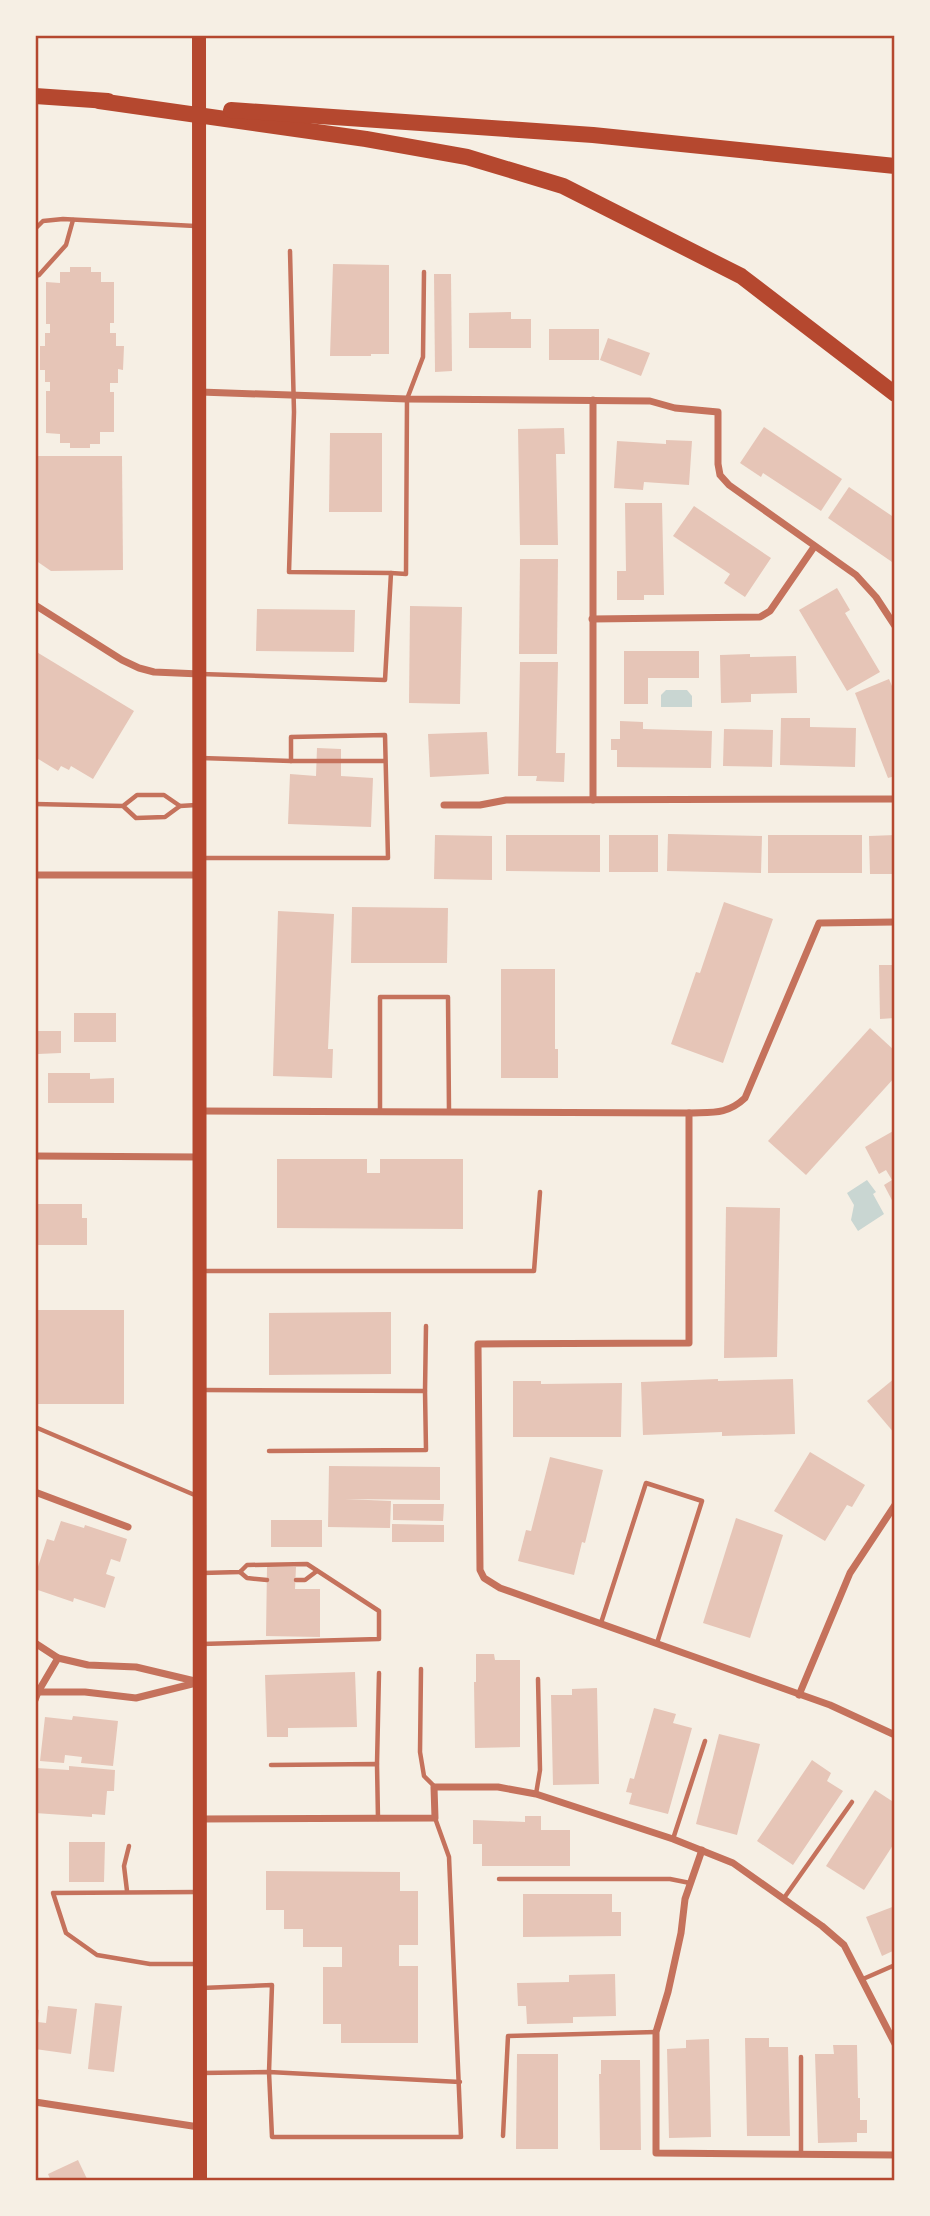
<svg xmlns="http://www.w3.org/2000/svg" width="930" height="2216" font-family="'IBM Plex Serif',serif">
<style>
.water{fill:#c9d6d2}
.building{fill:#e6c5b7}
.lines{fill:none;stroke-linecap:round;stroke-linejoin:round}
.service{stroke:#c5725c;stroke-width:4.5}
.minor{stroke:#c5725c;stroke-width:7}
.primary{stroke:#b5482f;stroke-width:14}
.motorway{stroke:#b5482f;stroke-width:16}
.neatline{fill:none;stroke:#b5482f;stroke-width:2.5}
</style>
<rect width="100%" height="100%" fill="#f6efe4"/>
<g class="water">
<polygon points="666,690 687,690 692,696 692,707 661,707 661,695"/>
<polygon points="867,1180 876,1192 873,1194 884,1214 858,1231 851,1220 854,1205 847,1193"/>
</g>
<g class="building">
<polygon points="333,264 389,265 389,354 371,354 371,356 330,356"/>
<polygon points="70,267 91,267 91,272 101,272 101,282 114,282 114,323 110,323 110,333 116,333 116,346 124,346 123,370 118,369 118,383 110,383 110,392 114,392 114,432 100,432 100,444 90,444 90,448 70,448 70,443 60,443 60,434 46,433 46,391 50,391 50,382 45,382 45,370 40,370 40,346 45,346 45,333 50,333 50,324 46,324 46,282 60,283 60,272 70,272"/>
<polygon points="434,274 451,274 452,371 435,372"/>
<polygon points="511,312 511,319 531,319 531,348 469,348 469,313"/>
<rect x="549" y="329" width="50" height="31"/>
<polygon points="608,338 650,353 641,376 600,360"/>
<polygon points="764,427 842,479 821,511 763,473 761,477 740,463"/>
<polygon points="564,428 565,454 556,454 558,545 520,545 518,429"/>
<polygon points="330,433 382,433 382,512 329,512"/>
<polygon points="666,440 692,441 689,485 644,482 643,490 614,488 617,441 666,444"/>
<polygon points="35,456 122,456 123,570 51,571 35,560"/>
<polygon points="849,487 895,518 895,564 828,518"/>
<polygon points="625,503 662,503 664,595 644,595 644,600 617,600 617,571 626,571"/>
<polygon points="694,506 771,558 745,597 724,583 730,574 673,536"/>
<polygon points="520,559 558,559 557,654 519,654"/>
<polygon points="837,588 850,610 845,613 880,672 847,691 799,610"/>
<polygon points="410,606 462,607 460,704 409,703"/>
<polygon points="257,609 355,610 354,652 256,651"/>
<polygon points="35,651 134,711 93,779 71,766 69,770 61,766 58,771 35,757"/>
<polygon points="624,651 699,651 699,678 648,678 648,704 624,704"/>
<polygon points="750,654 750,657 796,656 797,693 751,694 751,702 721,703 720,655"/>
<polygon points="520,662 558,662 556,753 565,753 564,782 536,781 537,776 518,776"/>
<polygon points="889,679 895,693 895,776 888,778 855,693"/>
<polygon points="781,718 810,718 810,727 856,728 855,767 780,765"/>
<polygon points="620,721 643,722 643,729 712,731 711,768 617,767 617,750 611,750 611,739 620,739"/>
<polygon points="724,729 773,730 772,767 723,766"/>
<polygon points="487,732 489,774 430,777 428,734"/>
<polygon points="317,748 341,749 341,776 373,778 371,827 288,824 290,774 316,776"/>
<polygon points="668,834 762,836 761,873 667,871"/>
<polygon points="435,835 492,836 492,880 434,879"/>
<polygon points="506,835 600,835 600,872 506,871"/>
<rect x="609" y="835" width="49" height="37"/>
<rect x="768" y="835" width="94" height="38"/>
<polygon points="895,835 895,874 870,874 869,836"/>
<polygon points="724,902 773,919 723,1063 671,1044 696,972 700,973"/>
<polygon points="352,907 448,908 447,963 351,963"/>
<polygon points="278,911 334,914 328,1049 333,1049 332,1078 273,1076"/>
<polygon points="879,965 895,965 895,1018 880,1019"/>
<polygon points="501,969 555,969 555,1049 558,1049 558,1078 501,1078"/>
<rect x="74" y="1013" width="42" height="29"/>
<polygon points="870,1028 895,1051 895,1077 806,1175 768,1141"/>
<polygon points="38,1031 61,1031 61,1053 38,1054"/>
<polygon points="48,1073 90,1073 90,1079 114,1078 114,1103 48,1103"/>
<polygon points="895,1130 895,1206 884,1185 892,1180 886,1170 879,1174 865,1147"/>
<polygon points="277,1159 367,1159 367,1173 380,1173 380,1159 463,1159 463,1229 277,1228"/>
<polygon points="35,1204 82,1204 82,1218 87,1218 87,1245 35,1245"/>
<polygon points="726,1207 780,1208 777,1357 724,1358"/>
<rect x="35" y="1310" width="89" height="94"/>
<polygon points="391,1312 391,1374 269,1375 269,1313"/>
<polygon points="895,1378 895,1434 867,1401"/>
<polygon points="718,1379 718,1381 793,1379 795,1434 722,1436 722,1432 643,1435 641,1382"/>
<polygon points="513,1381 541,1381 541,1384 622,1383 621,1437 513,1437"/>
<polygon points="810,1452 865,1485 852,1507 847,1505 825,1541 774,1511"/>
<polygon points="550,1457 603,1470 585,1543 582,1542 574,1575 518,1561 526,1530 531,1531"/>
<polygon points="329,1466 440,1467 440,1500 345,1499 391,1501 390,1528 328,1527"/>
<polygon points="393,1504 444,1504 443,1521 393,1520"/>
<polygon points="736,1518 783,1535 750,1638 703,1623"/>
<rect x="271" y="1520" width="51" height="27"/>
<polygon points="61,1521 84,1528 85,1525 127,1539 120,1562 111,1559 106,1574 115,1577 105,1608 74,1598 73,1602 35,1589 35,1576 47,1539 54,1541"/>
<polygon points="392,1524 444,1525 444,1542 392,1542"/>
<polygon points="267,1567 296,1567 295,1589 320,1589 320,1637 266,1636"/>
<polygon points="476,1654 494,1654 495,1660 520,1660 520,1747 475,1748 474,1682 476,1682"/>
<polygon points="355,1672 357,1727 288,1728 288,1737 267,1737 265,1675"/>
<polygon points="597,1688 599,1784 553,1785 551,1695 572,1695 572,1689"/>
<polygon points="654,1708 676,1714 673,1723 692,1728 668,1814 629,1804 632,1793 626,1792 630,1778 634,1779"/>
<polygon points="73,1716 118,1721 113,1766 81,1763 82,1757 65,1755 64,1763 40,1761 45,1717 72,1720"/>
<polygon points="719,1734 760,1744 737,1835 696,1824"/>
<polygon points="812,1760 831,1773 827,1781 843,1791 793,1865 757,1841"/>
<polygon points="69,1766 115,1770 114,1791 107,1791 105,1815 92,1814 92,1817 35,1813 36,1768 69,1770"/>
<polygon points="875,1790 895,1803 895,1842 864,1890 826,1866"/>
<polygon points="525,1816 541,1816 541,1830 570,1830 570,1866 482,1866 482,1844 473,1844 473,1820 525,1822"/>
<polygon points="69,1842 105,1842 104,1882 69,1882"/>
<polygon points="266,1871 400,1872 400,1891 418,1891 418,1945 399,1945 399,1966 418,1966 418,2043 341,2043 341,2024 323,2024 323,1967 342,1967 342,1947 303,1947 303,1929 284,1929 284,1910 266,1910"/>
<polygon points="523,1894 612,1894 612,1912 621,1912 621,1936 523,1937"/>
<polygon points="895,1906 895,1950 882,1956 866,1917"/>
<polygon points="615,1974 616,2016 573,2017 573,2023 527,2024 526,2006 518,2006 517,1983 569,1982 569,1975"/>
<polygon points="95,2003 122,2006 114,2072 88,2069"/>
<polygon points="48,2006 77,2009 71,2054 35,2049 35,2009 39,2010 38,2022 46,2023"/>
<polygon points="745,2038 769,2038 769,2047 788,2047 790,2136 747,2136"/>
<polygon points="709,2039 711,2137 669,2138 667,2049 686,2048 686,2040"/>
<polygon points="833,2045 857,2045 858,2098 860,2098 860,2120 867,2120 867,2133 857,2133 857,2142 818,2143 815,2054 834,2054"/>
<polygon points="517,2054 558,2054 558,2149 516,2149"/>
<polygon points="601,2060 640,2060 641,2150 600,2150 599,2074 601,2074"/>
<polygon points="78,2160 88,2181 51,2181 48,2174"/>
</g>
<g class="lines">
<g class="service">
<polyline points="35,229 43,221 63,219 195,226"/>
<polyline points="35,276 39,275 66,245 73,220"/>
<polyline points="391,573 406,574 407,399 423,357 424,272"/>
<polyline points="201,674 385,680 391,573 289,572 294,412 290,251"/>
<polyline points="201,758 291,761 385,761"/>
<polyline points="35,804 123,806 136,818 165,817 180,806 164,795 137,795 123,806"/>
<polyline points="180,806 196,805"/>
<polyline points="201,858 388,858 385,735 291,737 291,761"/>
<polyline points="380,1112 380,997 448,997 449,1111"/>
<polyline points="202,1271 534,1271 540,1192"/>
<polyline points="202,1390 425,1391 426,1326"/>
<polyline points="35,1427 197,1496"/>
<polyline points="269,1451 426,1450 425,1391"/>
<polyline points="240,1572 247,1578 267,1580"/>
<polyline points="296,1580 305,1580 317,1571"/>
<polyline points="601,1623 646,1483 702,1501 657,1643"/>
<polyline points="201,1644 379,1639 379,1611 307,1564 247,1565 240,1572 202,1573"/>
<polyline points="421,1669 420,1752 424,1776 434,1786"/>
<polyline points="377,1764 379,1673"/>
<polyline points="271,1765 377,1764 378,1819"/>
<polyline points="536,1794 540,1770 538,1679"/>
<polyline points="673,1839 705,1741"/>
<polyline points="499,1879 670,1879 690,1883"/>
<polyline points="127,1891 124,1866 129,1846"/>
<polyline points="784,1898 852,1802"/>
<polyline points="196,1964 150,1964 97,1955 66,1933 53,1893 199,1892"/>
<polyline points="863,1979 895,1965"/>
<polyline points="202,1988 272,1985 269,2072 272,2137 461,2137 449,1857 435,1818"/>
<polyline points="801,2057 801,2155"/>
<polyline points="201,2073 269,2072 460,2082"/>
<polyline points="503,2136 508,2036 656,2032"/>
</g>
<g class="minor">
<polyline points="200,392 407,399 650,401 675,408 718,412 718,464 720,475 729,485 856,575 876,597 895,626"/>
<polyline points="593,400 593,800"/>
<polyline points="35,605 122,660 139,668 154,672 200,674"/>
<polyline points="592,619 760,617 770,611 814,547"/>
<polyline points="444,805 480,805 506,800 895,799"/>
<polyline points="35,875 199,875"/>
<path d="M200 1111 689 1113C712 1112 727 1115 745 1098L819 923 895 922"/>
<polyline points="689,1113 689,1343 478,1344 480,1570 484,1578 500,1588 830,1705 895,1735"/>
<polyline points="35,1156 201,1157"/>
<polyline points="35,1492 128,1527"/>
<polyline points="35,1643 58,1658 88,1665 136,1667 199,1682"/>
<polyline points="35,1692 85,1692 136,1698 196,1683"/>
<polyline points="799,1695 850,1573 895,1505"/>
<polyline points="35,1700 38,1692 58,1658"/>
<polyline points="201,1819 435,1818 434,1787 498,1787 536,1794 673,1839 733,1863 822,1926 844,1945 895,2044"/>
<polyline points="702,1850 685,1899 681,1933 668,1992 656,2032 656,2153 895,2155"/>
<polyline points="35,2102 199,2127"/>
</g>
<polyline class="primary" points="199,35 200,2181"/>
<g class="motorway">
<polyline points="35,96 108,101"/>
<polyline points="99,101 366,139 467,157 563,186 741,276 895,394"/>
<polyline points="231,110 593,135 895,166"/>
</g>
</g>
<rect width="930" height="2216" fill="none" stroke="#f6efe4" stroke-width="74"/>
<rect x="37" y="37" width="856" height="2142" class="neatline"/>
</svg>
